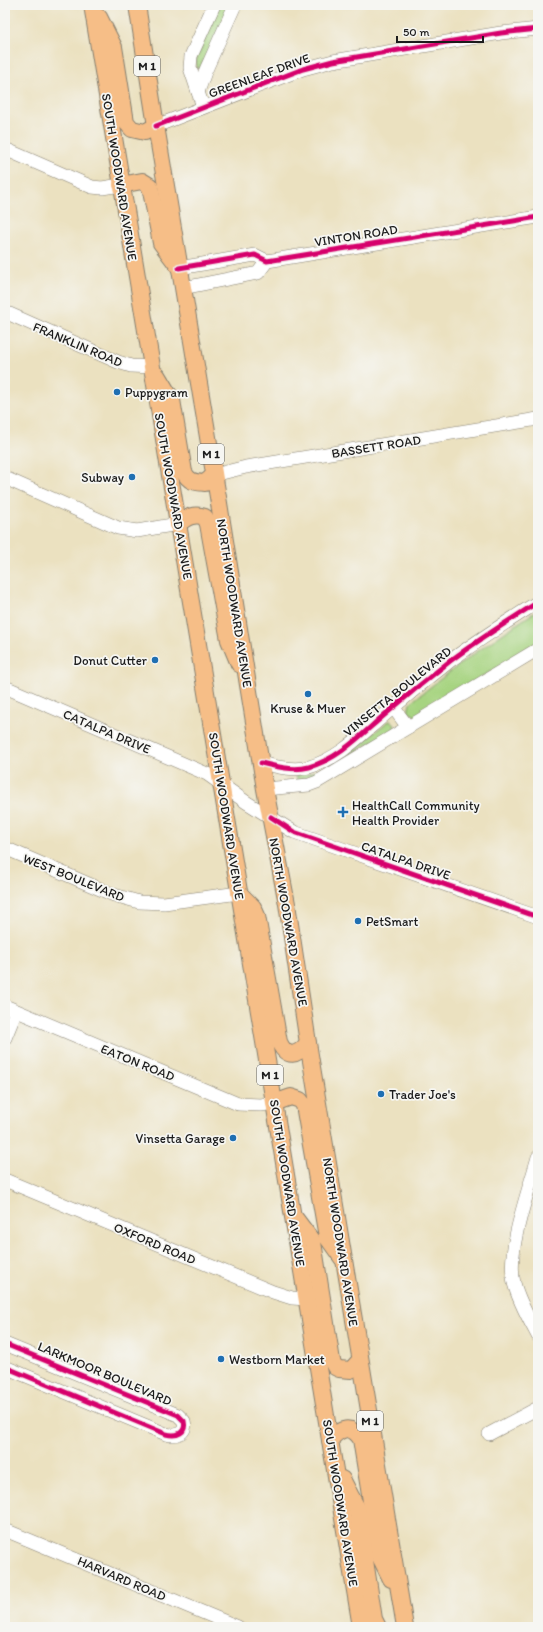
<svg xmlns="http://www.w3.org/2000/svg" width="543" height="1632" font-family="Itim,sans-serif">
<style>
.green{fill:#a7d481;stroke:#62784e}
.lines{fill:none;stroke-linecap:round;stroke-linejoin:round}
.minor-casing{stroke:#847e6e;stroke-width:14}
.major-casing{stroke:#847e6e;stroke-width:18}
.minor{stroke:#fff;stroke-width:13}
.major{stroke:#f6be87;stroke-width:16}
.cycleway-casing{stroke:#f6f6f2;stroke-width:8}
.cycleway{stroke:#d6006c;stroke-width:5}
.poi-dot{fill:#1f6fb2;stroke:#f6f6f2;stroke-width:1.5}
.labels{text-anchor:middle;stroke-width:3.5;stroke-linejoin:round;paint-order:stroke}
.shield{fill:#f6f6f2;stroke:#5d5d5c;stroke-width:1}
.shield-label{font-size:12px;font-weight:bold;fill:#1c1c1c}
.street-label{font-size:13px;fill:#1c1c1c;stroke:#f6f6f2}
.poi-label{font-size:13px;fill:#1c1c1c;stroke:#f6f6f2;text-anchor:start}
</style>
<rect width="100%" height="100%" fill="#f6f6f2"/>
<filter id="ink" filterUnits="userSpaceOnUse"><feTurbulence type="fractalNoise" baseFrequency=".025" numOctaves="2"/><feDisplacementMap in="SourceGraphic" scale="8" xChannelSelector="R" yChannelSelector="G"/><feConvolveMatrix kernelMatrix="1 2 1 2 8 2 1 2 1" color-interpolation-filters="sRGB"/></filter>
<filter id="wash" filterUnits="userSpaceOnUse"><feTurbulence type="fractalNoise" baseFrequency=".012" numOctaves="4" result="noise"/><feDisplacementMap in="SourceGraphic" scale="16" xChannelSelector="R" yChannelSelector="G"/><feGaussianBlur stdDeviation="0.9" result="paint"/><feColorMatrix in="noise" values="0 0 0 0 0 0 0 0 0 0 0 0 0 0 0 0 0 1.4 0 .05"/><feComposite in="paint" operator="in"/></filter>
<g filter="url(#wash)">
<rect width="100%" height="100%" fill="#ebe1c0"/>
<g class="green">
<polygon points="218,5 231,5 199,70 197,67 196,60"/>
<path d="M538 610V644L415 716 408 712 410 703C451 670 493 639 538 610Z"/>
<path d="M391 721 394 723 395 727 393 730 311 778 297 780 296 775C332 773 360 744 387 722Z"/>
</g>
</g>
<g filter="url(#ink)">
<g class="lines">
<g class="minor-casing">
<g id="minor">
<polyline points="198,92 205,72 235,5"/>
<polyline points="203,107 190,68 191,56 214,5"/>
<polyline points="156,126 269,82 303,69 333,61 501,33 538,29"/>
<polyline points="5,149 92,187 102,188 121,185"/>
<polyline points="179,268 255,255 267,261 538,217"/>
<polyline points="183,288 258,273 267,261"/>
<polyline points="5,312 118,362 131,366 152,367"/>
<polyline points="214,475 246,467 538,419"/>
<polyline points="5,478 118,528 137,531 178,524"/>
<polyline points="5,687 207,774 246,802 294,832 538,917"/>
<polyline points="393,707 408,727"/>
<path d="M261 763C277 767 294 771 309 767 338 759 360 736 382 717 404 698 427 679 450 661 478 640 508 621 538 602"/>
<polyline points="265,789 309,785 317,782 538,649"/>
<polyline points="5,848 114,895 139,902 164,903 239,893"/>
<polyline points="5,1006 238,1104 261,1105 274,1103"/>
<polyline points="5,1038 16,1011"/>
<path d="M538 1157C529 1190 506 1250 514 1283 519 1302 529 1319 538 1336"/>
<polyline points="5,1180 273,1292 292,1298 307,1299"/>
<path d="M5 1344 178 1415 184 1421C187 1433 177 1437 166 1434L5 1367"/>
<polyline points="489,1434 538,1408"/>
<polyline points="5,1530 238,1627"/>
</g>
</g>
<g class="major-casing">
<g id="major">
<polyline points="92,5 361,1627"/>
<polyline points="137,5 156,126 218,497 248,685 265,789 287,904 308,1043 405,1627"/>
<polyline points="99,17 114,47 126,122 132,129 145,132 156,126"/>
<polyline points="121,185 142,181 150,186 161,243 178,266"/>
<path d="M157 375 172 400 184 472C189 482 194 482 205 483L214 475"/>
<path d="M178 524C187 517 194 513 205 517L208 524 229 640 239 664"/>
<path d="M239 893 253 907 257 916 279 1042C287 1059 297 1056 308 1043"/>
<polyline points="274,1103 291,1097 300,1100 304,1105 327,1237 342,1258"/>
<polyline points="295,1218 313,1242 332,1361 335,1367 339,1369 351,1370 360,1360"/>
<path d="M330 1440C340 1428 351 1424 361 1439L380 1557 391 1579"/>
<polyline points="342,1479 357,1508 374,1619 378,1627"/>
</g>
</g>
<use href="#minor" class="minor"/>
<use href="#major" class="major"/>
<g class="cycleway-casing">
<g id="cycleway">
<polyline points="156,126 269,82 303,69 333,61 501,33 538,29"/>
<polyline points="179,268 255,255 267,261 538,217"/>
<path d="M261 763C277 767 294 771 309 767 338 759 360 736 382 717 404 698 427 679 450 661 478 640 508 621 538 602"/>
<polyline points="271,817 294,832 538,917"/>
<path d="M5 1344 178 1415 184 1421C187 1433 177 1437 166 1434L5 1367"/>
</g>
</g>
<use href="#cycleway" class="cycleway"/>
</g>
</g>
<g class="poi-dot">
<circle cx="117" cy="392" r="4"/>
<circle cx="132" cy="477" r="4"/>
<circle cx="155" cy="660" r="4"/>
<circle cx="308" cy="694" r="4"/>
<path d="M341 806h4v4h4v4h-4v4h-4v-4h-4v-4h4z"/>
<circle cx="358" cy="921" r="4"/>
<circle cx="381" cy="1094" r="4"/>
<circle cx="233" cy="1138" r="4"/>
<circle cx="221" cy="1359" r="4"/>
</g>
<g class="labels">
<g class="shield">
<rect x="134" y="56" width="26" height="20" rx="3"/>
<rect x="198" y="444" width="26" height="20" rx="3"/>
<rect x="257" y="1065" width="26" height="20" rx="3"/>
<rect x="357" y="1411" width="26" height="20" rx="3"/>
</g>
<g class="shield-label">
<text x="147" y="70">M 1</text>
<text x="211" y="458">M 1</text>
<text x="270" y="1079">M 1</text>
<text x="370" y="1425">M 1</text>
</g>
<g class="street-label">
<text transform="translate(259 75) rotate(-20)" y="5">GREENLEAF DRIVE</text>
<text transform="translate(120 177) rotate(81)" y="5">SOUTH WOODWARD AVENUE</text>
<text transform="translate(356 235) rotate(-9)" y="5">VINTON ROAD</text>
<text transform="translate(78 344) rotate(23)" y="5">FRANKLIN ROAD</text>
<text transform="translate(376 446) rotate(-9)" y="5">BASSETT ROAD</text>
<text transform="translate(174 496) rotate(80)" y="5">SOUTH WOODWARD AVENUE</text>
<text transform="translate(235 603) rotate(81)" y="5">NORTH WOODWARD AVENUE</text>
<text transform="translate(397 691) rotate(-39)" y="5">VINSETTA BOULEVARD</text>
<text transform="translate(107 731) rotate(23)" y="5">CATALPA DRIVE</text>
<text transform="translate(227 816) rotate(81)" y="5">SOUTH WOODWARD AVENUE</text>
<text transform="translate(406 860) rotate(19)" y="5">CATALPA DRIVE</text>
<text transform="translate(74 877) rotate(22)" y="5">WEST BOULEVARD</text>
<text transform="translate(289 922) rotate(80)" y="5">NORTH WOODWARD AVENUE</text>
<text transform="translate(138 1062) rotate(22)" y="5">EATON ROAD</text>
<text transform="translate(288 1183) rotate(81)" y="5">SOUTH WOODWARD AVENUE</text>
<text transform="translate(341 1242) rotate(81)" y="5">NORTH WOODWARD AVENUE</text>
<text transform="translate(155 1243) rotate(23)" y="5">OXFORD ROAD</text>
<text transform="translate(105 1373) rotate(23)" y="5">LARKMOOR BOULEVARD</text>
<text transform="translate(341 1503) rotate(81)" y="5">SOUTH WOODWARD AVENUE</text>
<text transform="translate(122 1578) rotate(23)" y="5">HARVARD ROAD</text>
</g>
<g class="poi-label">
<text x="125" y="397">Puppygram</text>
<text x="124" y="482" text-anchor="end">Subway</text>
<text x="147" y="665" text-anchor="end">Donut Cutter</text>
<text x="308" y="713" text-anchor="middle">Kruse &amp; Muer</text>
<text x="352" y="810">HealthCall Community<tspan x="352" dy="15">Health Provider</tspan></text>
<text x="366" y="926">PetSmart</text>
<text x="389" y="1099">Trader Joe's</text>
<text x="225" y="1143" text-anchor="end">Vinsetta Garage</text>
<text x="229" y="1364">Westborn Market</text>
</g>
</g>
<rect width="543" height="1632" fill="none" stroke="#f6f6f2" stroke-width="20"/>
<path d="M397 36v6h86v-6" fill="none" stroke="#1c1c1c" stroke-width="2"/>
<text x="403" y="36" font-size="12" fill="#1c1c1c" stroke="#f6f6f2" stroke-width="3" paint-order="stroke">50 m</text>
</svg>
